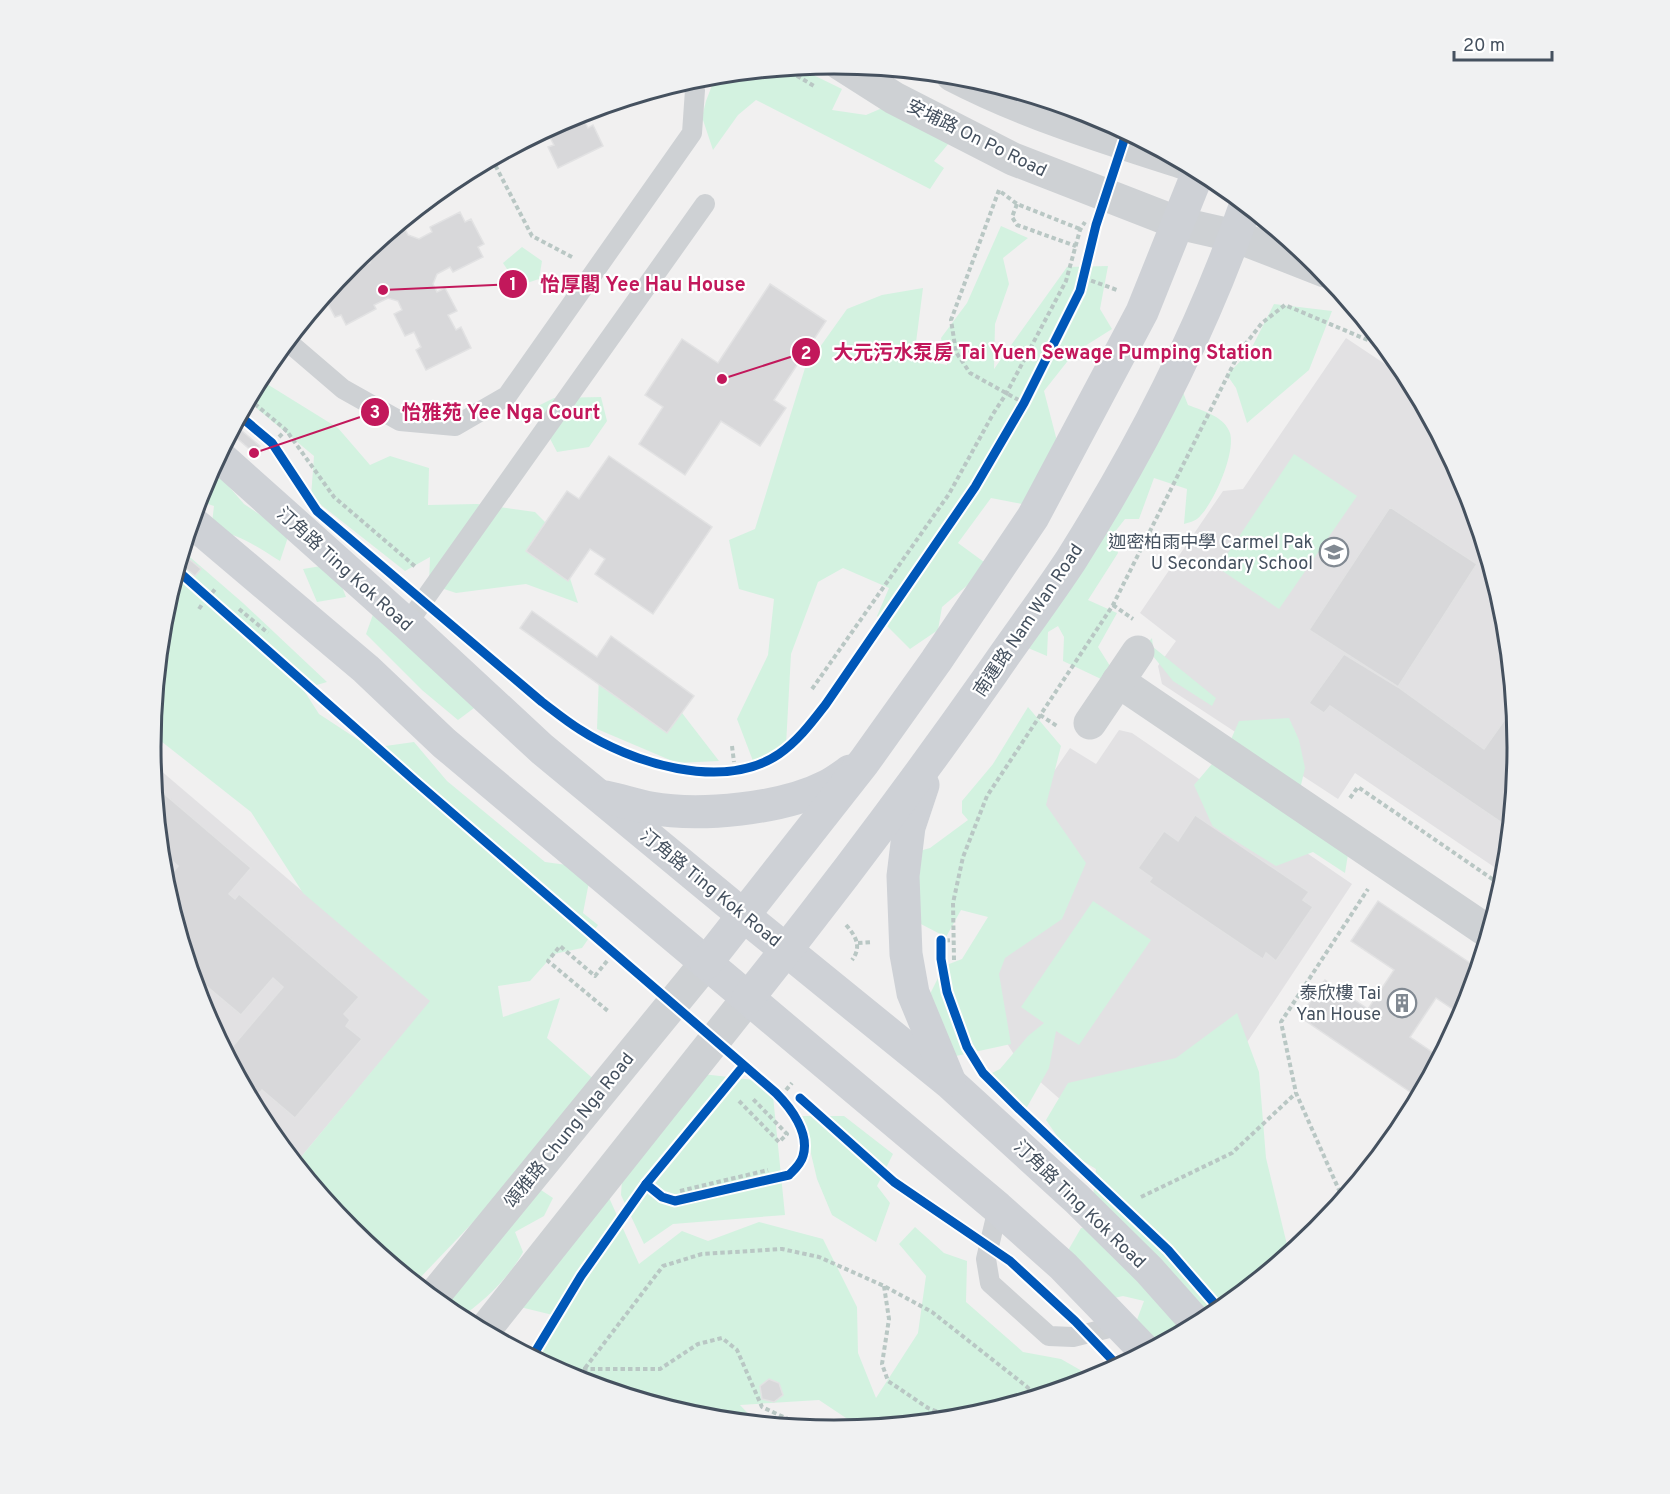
<svg xmlns="http://www.w3.org/2000/svg" width="1670" height="1494" font-family="Overpass,'Noto Sans TC',sans-serif">
<style>
.education{fill:#e2e1e3}
.green{fill:#d3f2e0}
.building{fill:#d8d8da;stroke:#e2e2e3;stroke-width:1.5}
.lines{fill:none;stroke-linecap:round;stroke-linejoin:round}
.path{stroke:#b9c7c4;stroke-width:4;stroke-dasharray:4.5 3;stroke-linecap:butt}
.service{stroke:#ced1d4;stroke-width:20}
.minor{stroke:#ced1d4;stroke-width:33}
.tertiary{stroke:#ced1d4;stroke-width:33}
.secondary{stroke:#ced1d6;stroke-width:33}
.cycleway-casing{stroke:#fff;stroke-width:13}
.cycleway{stroke:#0057b8;stroke-width:9}
.labels{text-anchor:middle;stroke-width:4.5;stroke-linejoin:round;paint-order:stroke}
.street-label{font-size:18px;fill:#45515f;stroke:#fff}
.poi-label{font-size:18px;fill:#45515f;stroke:#fff;text-anchor:end}
.rim{fill:none;stroke:#45515f;stroke-width:3}
.leader{fill:none;stroke:#c2185b;stroke-width:2}
.callout-dot{fill:#c2185b;stroke:#fff;stroke-width:2}
.mark-label{font-size:18px;text-anchor:middle;font-weight:bold;fill:#fff}
.callout-label{font-size:20px;text-anchor:middle;font-weight:bold;fill:#c2185b;stroke:#fff;stroke-width:4.5;stroke-linejoin:round;paint-order:stroke}
</style>
<rect width="100%" height="100%" fill="#f1f0f0"/>
<g class="education">
<polygon points="1346,338 1412,382 1467,486 1506,614 1519,747 1506,875 1355,773 1338,799 1162,684 1158,666 1176,641 1140,613 1223,491 1243,489"/>
<polygon points="1119,730 1132,733 1352,884 1222,1080 1147,1176 1020,1064 993,1021 984,939 1030,806 1070,748 1096,764"/>
<polygon points="153,764 431,1001 296,1163 266,1127 203,1008 164,880"/>
</g>
<g class="green">
<polygon points="800,66 801,69 842,89 832,110 866,115 887,106 949,143 934,161 944,168 930,189 756,100 738,115 713,150 702,117 706,101 716,75"/>
<polygon points="1001,226 1028,238 1003,258 1009,284 995,324 994,369 1067,267 1108,266 1100,309 1112,329 1074,353 1044,391 1057,441 1022,504 991,498 958,543 984,562 970,583 942,607 938,630 910,649 877,616 889,588 843,568 818,582 791,654 786,745 753,761 737,719 768,655 774,599 739,589 729,540 755,529 805,368 847,309 882,295 923,288 914,358 947,365 941,338 967,303"/>
<polygon points="522,247 542,261 539,279 518,286 503,263"/>
<polygon points="1274,304 1332,311 1309,370 1247,423 1236,388 1227,375 1250,351"/>
<polygon points="284,346 291,348 267,384 338,428 370,465 390,456 429,468 428,505 477,504 535,512 555,532 578,603 526,584 456,593 429,584 430,557 405,571 311,497 314,456 248,401 266,367"/>
<path d="M1179 382 1188 405C1203 411 1224 416 1230 433 1236 453 1213 506 1197 519 1194 521 1188 523 1184 524L1187 489 1154 478 1139 519H1125L1114 533 1118 553 1088 600 1117 613 1098 647 1110 666 1101 679 1063 661 1064 637 1058 626 1048 632 1047 656 1021 645Z"/>
<polygon points="601,397 607,421 589,447 557,452 534,408 554,398"/>
<polygon points="1294,454 1357,496 1279,609 1218,568"/>
<path d="M215 464 226 483 244 504 289 534 280 561C258 548 238 532 211 531L214 506 205 503H198L203 485Z"/>
<polygon points="183,551 243,603 327,682 303,689 319,714 371,748 414,742 447,781 545,862 567,865 589,882 583,913 598,925 582,948 554,954 530,981 498,986 503,1017 560,998 547,1038 598,1083 525,1168 415,1283 351,1230 296,1163 430,1001 303,893 251,812 152,734 164,613"/>
<polygon points="333,564 346,597 317,602 303,569"/>
<polygon points="375,609 478,705 458,720 422,690 366,634"/>
<polygon points="1152,638 1153,647 1216,698 1212,706 1173,681 1145,646"/>
<polygon points="637,665 682,713 719,761 677,763 597,729 599,675"/>
<polygon points="1028,707 1061,746 1046,805 1086,863 1062,919 1005,958 999,974 1011,1044 956,1056 927,1000 944,966 962,959 988,917 961,910 946,937 915,921 895,858 930,848 968,820 962,813 962,801 993,764"/>
<polygon points="1289,718 1299,740 1305,768 1293,819 1349,848 1345,873 1313,852 1276,866 1213,827 1194,785 1229,744 1239,721"/>
<polygon points="1093,901 1151,940 1079,1045 1056,1031 1049,1068 1022,1116 986,1076 1000,1069 1028,1036 1044,1023 1021,1007"/>
<polygon points="1237,1013 1259,1072 1266,1158 1289,1253 1293,1251 1215,1316 1162,1344 1159,1340 1129,1341 1144,1301 1123,1296 1092,1303 1066,1254 1081,1228 1104,1227 1093,1197 1096,1169 1068,1152 1046,1120 1068,1083 1176,1058"/>
<polygon points="694,1073 754,1080 773,1096 785,1215 673,1224 644,1244 621,1195 623,1162"/>
<polygon points="802,1116 844,1116 893,1154 877,1186 890,1203 876,1242 832,1215 817,1179"/>
<path d="M541 1190 553 1198 544 1216 515 1232 523 1252C509 1278 484 1301 460 1318L440 1304Z"/>
<polygon points="606,1191 639,1264 682,1231 708,1241 759,1222 823,1239 857,1307 858,1353 876,1398 918,1333 926,1276 899,1244 915,1227 944,1253 967,1261 966,1302 1023,1352 1061,1359 1089,1375 1093,1380 968,1418 861,1428 819,1400 740,1405 757,1423 701,1418 573,1379 522,1352 547,1341 561,1317 520,1307"/>
</g>
<g class="building">
<polygon points="580,113 588,128 593,125 603,146 558,168 548,147 554,145 546,130"/>
<polygon points="460,212 465,222 471,219 484,244 478,247 483,257 453,272 450,267 437,274 433,284 437,292 445,288 457,311 448,315 456,330 461,327 471,348 426,370 416,350 421,347 414,332 405,336 394,314 402,310 398,301 388,298 374,305 376,309 346,325 341,315 335,317 324,296 348,267 354,264 356,269 370,263 374,253 371,247 409,216 413,223 404,227 408,235 419,239 432,232 430,227"/>
<polygon points="770,284 826,321 774,400 786,408 760,446 721,421 685,475 639,444 663,407 645,395 682,339 718,363"/>
<polygon points="235,425 260,446 254,453 231,433"/>
<polygon points="609,456 712,527 653,614 595,574 605,559 590,549 568,581 526,551 567,491 579,499"/>
<polygon points="1390,507 1477,564 1398,687 1309,630"/>
<polygon points="182,553 201,569 195,576 180,563"/>
<polygon points="532,611 597,657 611,636 694,696 667,733 520,628"/>
<polygon points="1344,654 1398,687 1484,749 1515,705 1519,747 1511,829 1330,706 1324,713 1309,703"/>
<polygon points="155,786 251,868 229,894 235,899 239,894 359,997 344,1014 350,1020 346,1026 362,1039 295,1118 262,1090 252,1101 227,1053 283,987 273,978 241,1015 192,974 189,964 194,959 189,954 187,956 165,882 178,866 161,851"/>
<polygon points="1195,815 1309,892 1303,900 1313,907 1276,961 1266,953 1263,959 1149,882 1152,878 1138,868 1164,831 1178,841"/>
<polygon points="1378,901 1479,969 1463,1016 1436,998 1410,1037 1441,1058 1419,1098 1300,1017 1325,980 1368,1009 1394,970 1351,941"/>
<polygon points="769,1379 779,1383 783,1395 774,1402 762,1399 760,1386"/>
</g>
<g class="lines">
<g class="path">
<polyline points="784,68 814,86"/>
<polyline points="492,159 532,236 572,257"/>
<polyline points="999,190 951,320 956,352 970,373 1024,403"/>
<polyline points="1001,192 1017,204 1080,229"/>
<polyline points="1017,204 1012,217 1017,225 1076,246"/>
<polyline points="423,205 425,210"/>
<polyline points="1084,278 1117,290"/>
<polyline points="249,399 286,430 334,497 417,568"/>
<polyline points="279,437 286,430"/>
<polyline points="212,593 216,588"/>
<polyline points="1113,605 1133,619"/>
<polyline points="199,609 203,603"/>
<polyline points="239,609 268,633"/>
<polyline points="812,689 949,494 993,414 1006,394 1066,281 1080,230 1085,222"/>
<polyline points="1040,715 1057,726"/>
<polyline points="732,746 734,762"/>
<polyline points="1350,798 1358,787 1504,887"/>
<path d="M846 925C856 936 862 947 852 960"/>
<polyline points="938,941 953,940"/>
<polyline points="858,943 872,942"/>
<polyline points="954,960 953,903 963,857 987,796 1113,605 1240,351 1262,323 1285,305 1389,349"/>
<polyline points="607,961 595,976 560,946 548,961 608,1011"/>
<polyline points="786,1090 792,1083"/>
<polyline points="739,1101 779,1142 787,1134 753,1099"/>
<polyline points="680,1191 768,1170"/>
<polyline points="1141,1197 1232,1153 1296,1093"/>
<polyline points="1345,1198 1339,1190 1296,1093 1281,1022 1368,889"/>
<polyline points="884,1286 889,1319 882,1364 888,1381 928,1408 956,1419"/>
<polyline points="583,1369 660,1369 698,1344 722,1338 737,1350 762,1407 807,1428"/>
<polyline points="576,1380 663,1266 702,1254 782,1249 819,1257 884,1286 932,1312 1026,1386 1038,1397"/>
</g>
<g class="service">
<polyline points="287,341 343,389 400,421 455,426 507,396 692,133 695,90 688,80"/>
<polyline points="407,624 705,204"/>
<polyline points="998,1208 986,1259 990,1283 1049,1336 1073,1337 1121,1325"/>
</g>
<g class="minor">
<polyline points="1118,681 1490,933"/>
<polyline points="1090,723 1138,652"/>
</g>
<g class="tertiary">
<polyline points="839,63 894,98 1013,159 1178,223 1235,236 1325,271"/>
<path d="M952 75C1027 114 1109 139 1190 165"/>
<polyline points="433,1297 706,963"/>
<polyline points="484,1331 748,998"/>
</g>
<g class="secondary">
<polyline points="219,456 407,624 542,749 744,916 951,1084 1077,1199 1149,1270 1198,1325"/>
<polyline points="192,522 366,669 444,743 998,1208 1063,1266 1146,1352"/>
<polyline points="923,785 909,827 903,876 906,954 913,993 949,1080"/>
<path d="M605 797C620 800 635 805 650 808 700 817 782 809 827 786 835 782 843 776 850 771"/>
<polyline points="706,963 864,762 936,661 1033,517 1142,312 1199,170"/>
<path d="M748 998C833 892 914 784 992 673 1018 635 1046 598 1071 560 1141 449 1203 328 1246 204"/>
</g>
<g class="cycleway-casing">
<g id="cycleway">
<path d="M240 416 272 443 317 511 542 702C554 711 566 721 579 729 631 763 723 792 779 754 798 741 812 722 826 704L975 487 1024 403 1080 291 1096 225 1127 131"/>
<path d="M177 570 415 781 776 1093C791 1108 810 1133 803 1156 801 1164 794 1170 789 1175L675 1201 662 1197 646 1184"/>
<polyline points="941,940 941,959 947,992 967,1047 983,1073 1019,1109 1168,1250 1221,1311"/>
<polyline points="800,1098 894,1182 1010,1261 1075,1321 1119,1367"/>
<polyline points="532,1357 581,1276 646,1184 740,1070"/>
</g>
</g>
<use href="#cycleway" class="cycleway"/>
</g>
<defs>
<g id="school-ring" transform="scale(1.5)"><circle r="9.5" fill="#fff" stroke="#818992" stroke-width="1.5"/><path d="M0-5L7-2L0 1L-7-2ZM-4 1L0 2.5L4 1V4Q0 6-4 4Z" fill="#818992"/></g>
<g id="building-ring" transform="scale(1.5)"><circle r="9.5" fill="#fff" stroke="#818992" stroke-width="1.5"/><path d="M-4-6H4V6H1V3H-1V6H-4ZM-2.5-4.3h1.7v1.8h-1.7ZM.8-4.3h1.7v1.8H.8ZM-2.5-1h1.7V.8h-1.7ZM.8-1h1.7V.8H.8Z" fill="#818992"/></g>
</defs>
<g fill-rule="evenodd">
<use href="#school-ring" x="1334" y="552"/>
<use href="#building-ring" x="1402" y="1003"/>
</g>
<g class="labels">
<g class="street-label">
<text transform="translate(977 138) rotate(26)" y="6">安埔路 On Po Road</text>
<text transform="translate(345 569) rotate(42)" y="6">汀角路 Ting Kok Road</text>
<text transform="translate(1028 620) rotate(-56)" y="6">南運路 Nam Wan Road</text>
<text transform="translate(711 888) rotate(39)" y="6">汀角路 Ting Kok Road</text>
<text transform="translate(569 1130) rotate(-51)" y="6">頌雅路 Chung Nga Road</text>
<text transform="translate(1080 1204) rotate(44)" y="6">汀角路 Ting Kok Road</text>
</g>
<g class="poi-label">
<text x="1313" y="548">迦密柏雨中學 Carmel Pak<tspan x="1313" dy="21">U Secondary School</tspan></text>
<text x="1381" y="999">泰欣樓 Tai<tspan x="1381" dy="21">Yan House</tspan></text>
</g>
</g>
<path d="M0 0H1670V1494H0ZM161 747a673 673 0 1 1 1346 0a673 673 0 1 1-1346 0Z" fill="#f0f1f2" fill-rule="evenodd"/>
<path class="rim" d="M161 747a673 673 0 1 1 1346 0a673 673 0 1 1-1346 0Z"/>
<path class="leader" d="M383 290L513 284M722 379L806 352M254 453L375 412"/>
<g class="callout-dot">
<circle cx="383" cy="290" r="6"/>
<circle cx="722" cy="379" r="6"/>
<circle cx="254" cy="453" r="6"/>
<circle cx="513" cy="284" r="15"/>
<circle cx="806" cy="352" r="15"/>
<circle cx="375" cy="412" r="15"/>
</g>
<g class="mark-label">
<text x="513" y="290">1</text>
<text x="806" y="359">2</text>
<text x="375" y="418">3</text>
</g>
<g class="callout-label">
<text x="643" y="291">怡厚閣 Yee Hau House</text>
<text x="1053" y="359">大元污水泵房 Tai Yuen Sewage Pumping Station</text>
<text x="501" y="419">怡雅苑 Yee Nga Court</text>
</g>
<path d="M1454 51v9h98v-9" fill="none" stroke="#45515f" stroke-width="3"/>
<text x="1463" y="51" font-size="18" fill="#45515f" stroke="#ffffff" stroke-width="4.5" paint-order="stroke">20 m</text>
</svg>
